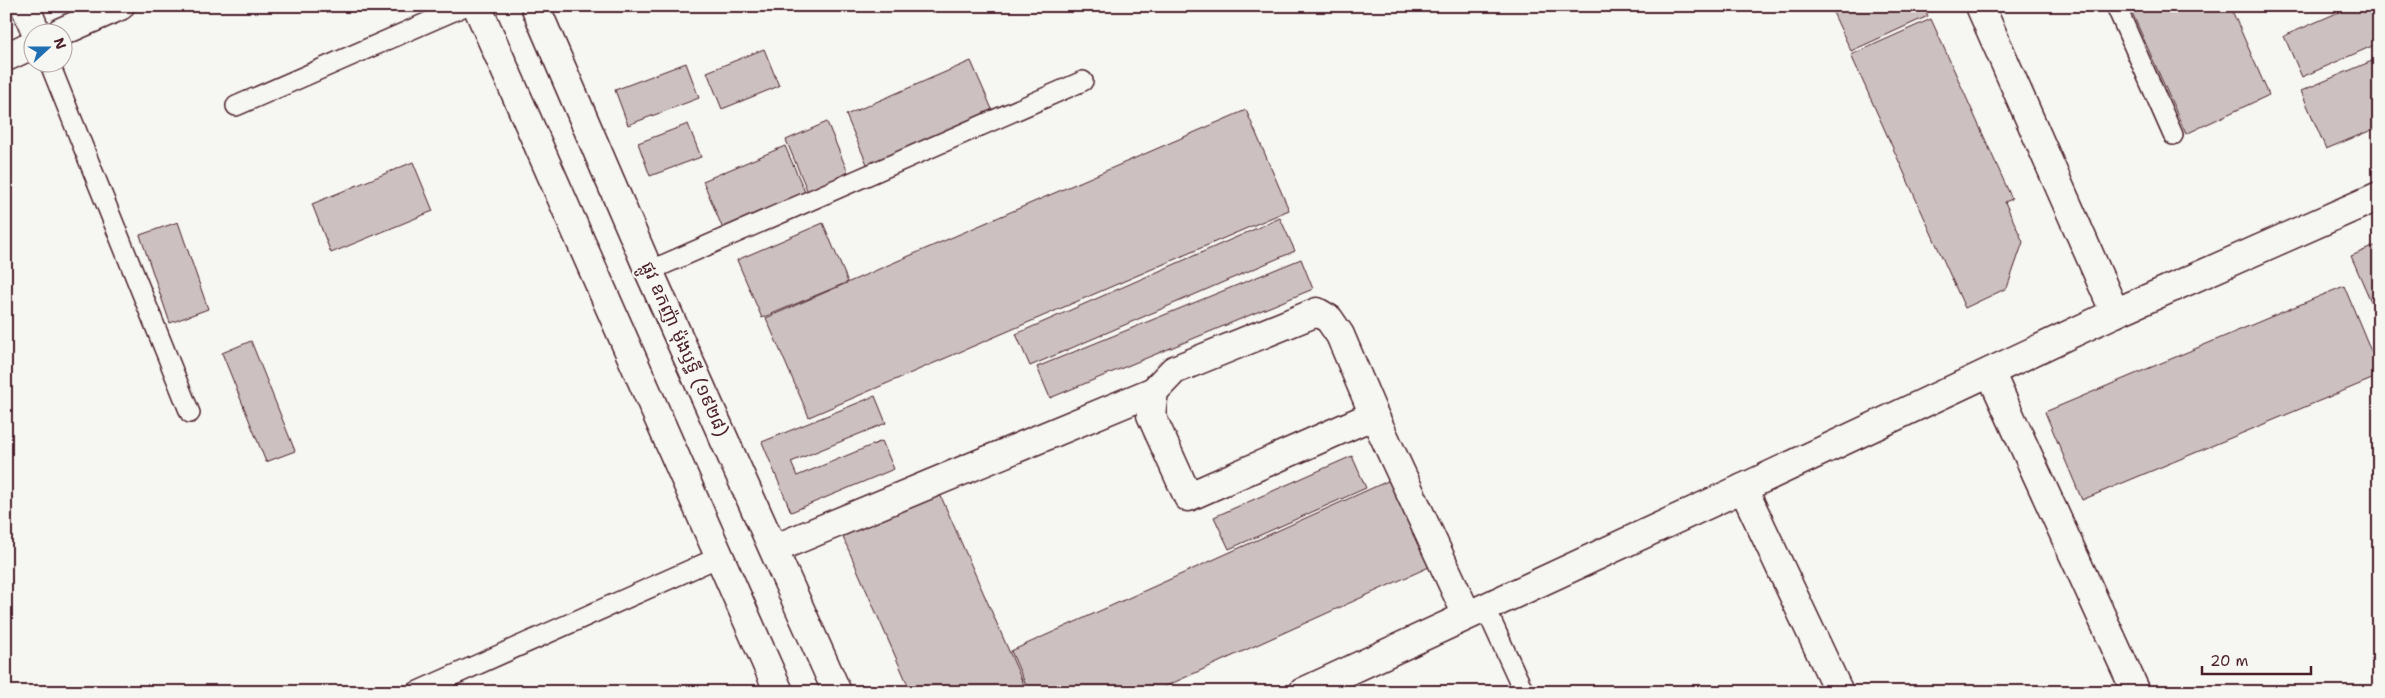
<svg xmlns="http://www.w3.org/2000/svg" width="2385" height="698" font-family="'Shantell Sans','Noto Sans Khmer',sans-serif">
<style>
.building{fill:#ccc1c0;stroke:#4a1f2b}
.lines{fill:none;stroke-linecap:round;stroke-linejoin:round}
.service-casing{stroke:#4a1f2b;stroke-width:22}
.minor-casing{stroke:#4a1f2b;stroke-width:31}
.tertiary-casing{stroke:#4a1f2b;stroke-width:31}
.secondary-casing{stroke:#4a1f2b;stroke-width:31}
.service{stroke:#f6f6f2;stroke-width:19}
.minor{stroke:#f6f6f2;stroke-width:28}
.tertiary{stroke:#f6f6f2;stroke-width:28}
.secondary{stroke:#f6f6f2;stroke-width:28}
.labels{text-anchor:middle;stroke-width:4.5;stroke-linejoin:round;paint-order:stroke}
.street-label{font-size:18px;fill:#4a1f2b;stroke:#f6f6f2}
</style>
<rect width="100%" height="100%" fill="#f6f6f2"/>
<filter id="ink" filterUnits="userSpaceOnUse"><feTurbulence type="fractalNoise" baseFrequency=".02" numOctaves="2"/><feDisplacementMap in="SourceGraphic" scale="10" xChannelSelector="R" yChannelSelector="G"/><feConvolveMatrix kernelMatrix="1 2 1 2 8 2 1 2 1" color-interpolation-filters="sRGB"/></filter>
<g filter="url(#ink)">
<g class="building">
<polygon points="1830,6 1923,6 1928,16 1851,51"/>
<polygon points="2129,6 2230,6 2269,95 2186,134"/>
<polygon points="2353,6 2379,6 2379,43 2302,77 2284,36"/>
<polygon points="1931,19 2012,199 2005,202 2023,242 2007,288 1965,308 1851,55"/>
<polygon points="764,49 779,86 722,109 707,72"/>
<polygon points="2379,58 2379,127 2326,149 2301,91"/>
<polygon points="971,61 995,116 870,171 846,115"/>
<polygon points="686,63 699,98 628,125 615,90"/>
<polygon points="1246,110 1289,210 809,417 766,318"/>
<polygon points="827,122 851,180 810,197 786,140"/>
<polygon points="688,124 701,157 650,176 638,143"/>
<polygon points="785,146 808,199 725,234 703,181"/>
<polygon points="413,162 433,211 331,253 312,204"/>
<polygon points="1280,218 1295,251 1030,366 1016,334"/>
<polygon points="178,222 208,309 170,323 140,235"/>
<polygon points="823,223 848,282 762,318 737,260"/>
<polygon points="2379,244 2379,320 2351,256"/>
<polygon points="1301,259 1313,289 1050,398 1037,367"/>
<polygon points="2344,286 2379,370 2379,376 2082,500 2045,412"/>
<polygon points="251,341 295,451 266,462 222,353"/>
<polygon points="875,396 886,423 791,462 797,476 882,441 894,469 791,512 762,442"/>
<polygon points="1352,456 1366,488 1229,549 1214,517"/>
<polygon points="1390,480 1429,567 1153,692 1029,692 1011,651"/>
<polygon points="939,492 1027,692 911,692 842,535"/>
</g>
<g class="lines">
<g class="service-casing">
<g id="service">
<polyline points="2116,6 2173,135"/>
<polyline points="49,62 190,413"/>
<polyline points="236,106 465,6"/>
<polyline points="649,271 1083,81"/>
<polyline points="1485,607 1524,692"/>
<polyline points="416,692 719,557"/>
</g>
</g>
<g class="minor-casing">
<g id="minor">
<polyline points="25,6 36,32"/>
<polyline points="1980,6 2115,313"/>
<polyline points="61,32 120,6"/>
<polyline points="6,57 32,45"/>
<polyline points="1990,372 2136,692"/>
<polyline points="1374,415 1188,497 1151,415 1154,391 1174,370 1317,312 1329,319 1340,335 1374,415 1467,615"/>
<polyline points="1743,488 1839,692"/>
<polyline points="774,549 1154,391"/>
</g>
</g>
<g class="tertiary-casing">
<polyline id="tertiary" points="1303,692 1743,488 2115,313 2379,196"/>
</g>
<g class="secondary-casing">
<g id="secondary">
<polyline points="477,6 779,692"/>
<polyline points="535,6 649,271 837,692"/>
</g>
</g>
<use href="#service" class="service"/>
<use href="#minor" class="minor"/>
<use href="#tertiary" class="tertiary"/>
<use href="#secondary" class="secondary"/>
</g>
</g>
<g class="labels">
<g class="street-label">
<text transform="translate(685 349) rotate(66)" y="6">ផ្លូវ ឧកញ៉ា ម៉ុងឫទ្ធី (១៩២៨)</text>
</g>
</g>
<rect width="2385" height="698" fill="none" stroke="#f6f6f2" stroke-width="25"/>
<rect x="12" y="12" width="2360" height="673" fill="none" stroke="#4a1f2b" stroke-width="2" filter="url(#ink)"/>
<g transform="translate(48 48) rotate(69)"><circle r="24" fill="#f6f6f2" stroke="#b1a0a2"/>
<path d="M0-4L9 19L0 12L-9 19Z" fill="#1f6fb2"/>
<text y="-8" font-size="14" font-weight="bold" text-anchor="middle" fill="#4a1f2b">N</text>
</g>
<path d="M2202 666v8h109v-8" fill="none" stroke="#4a1f2b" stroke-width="2.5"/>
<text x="2210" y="666" font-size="15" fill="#4a1f2b" stroke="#f6f6f2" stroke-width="4" paint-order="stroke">20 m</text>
</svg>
